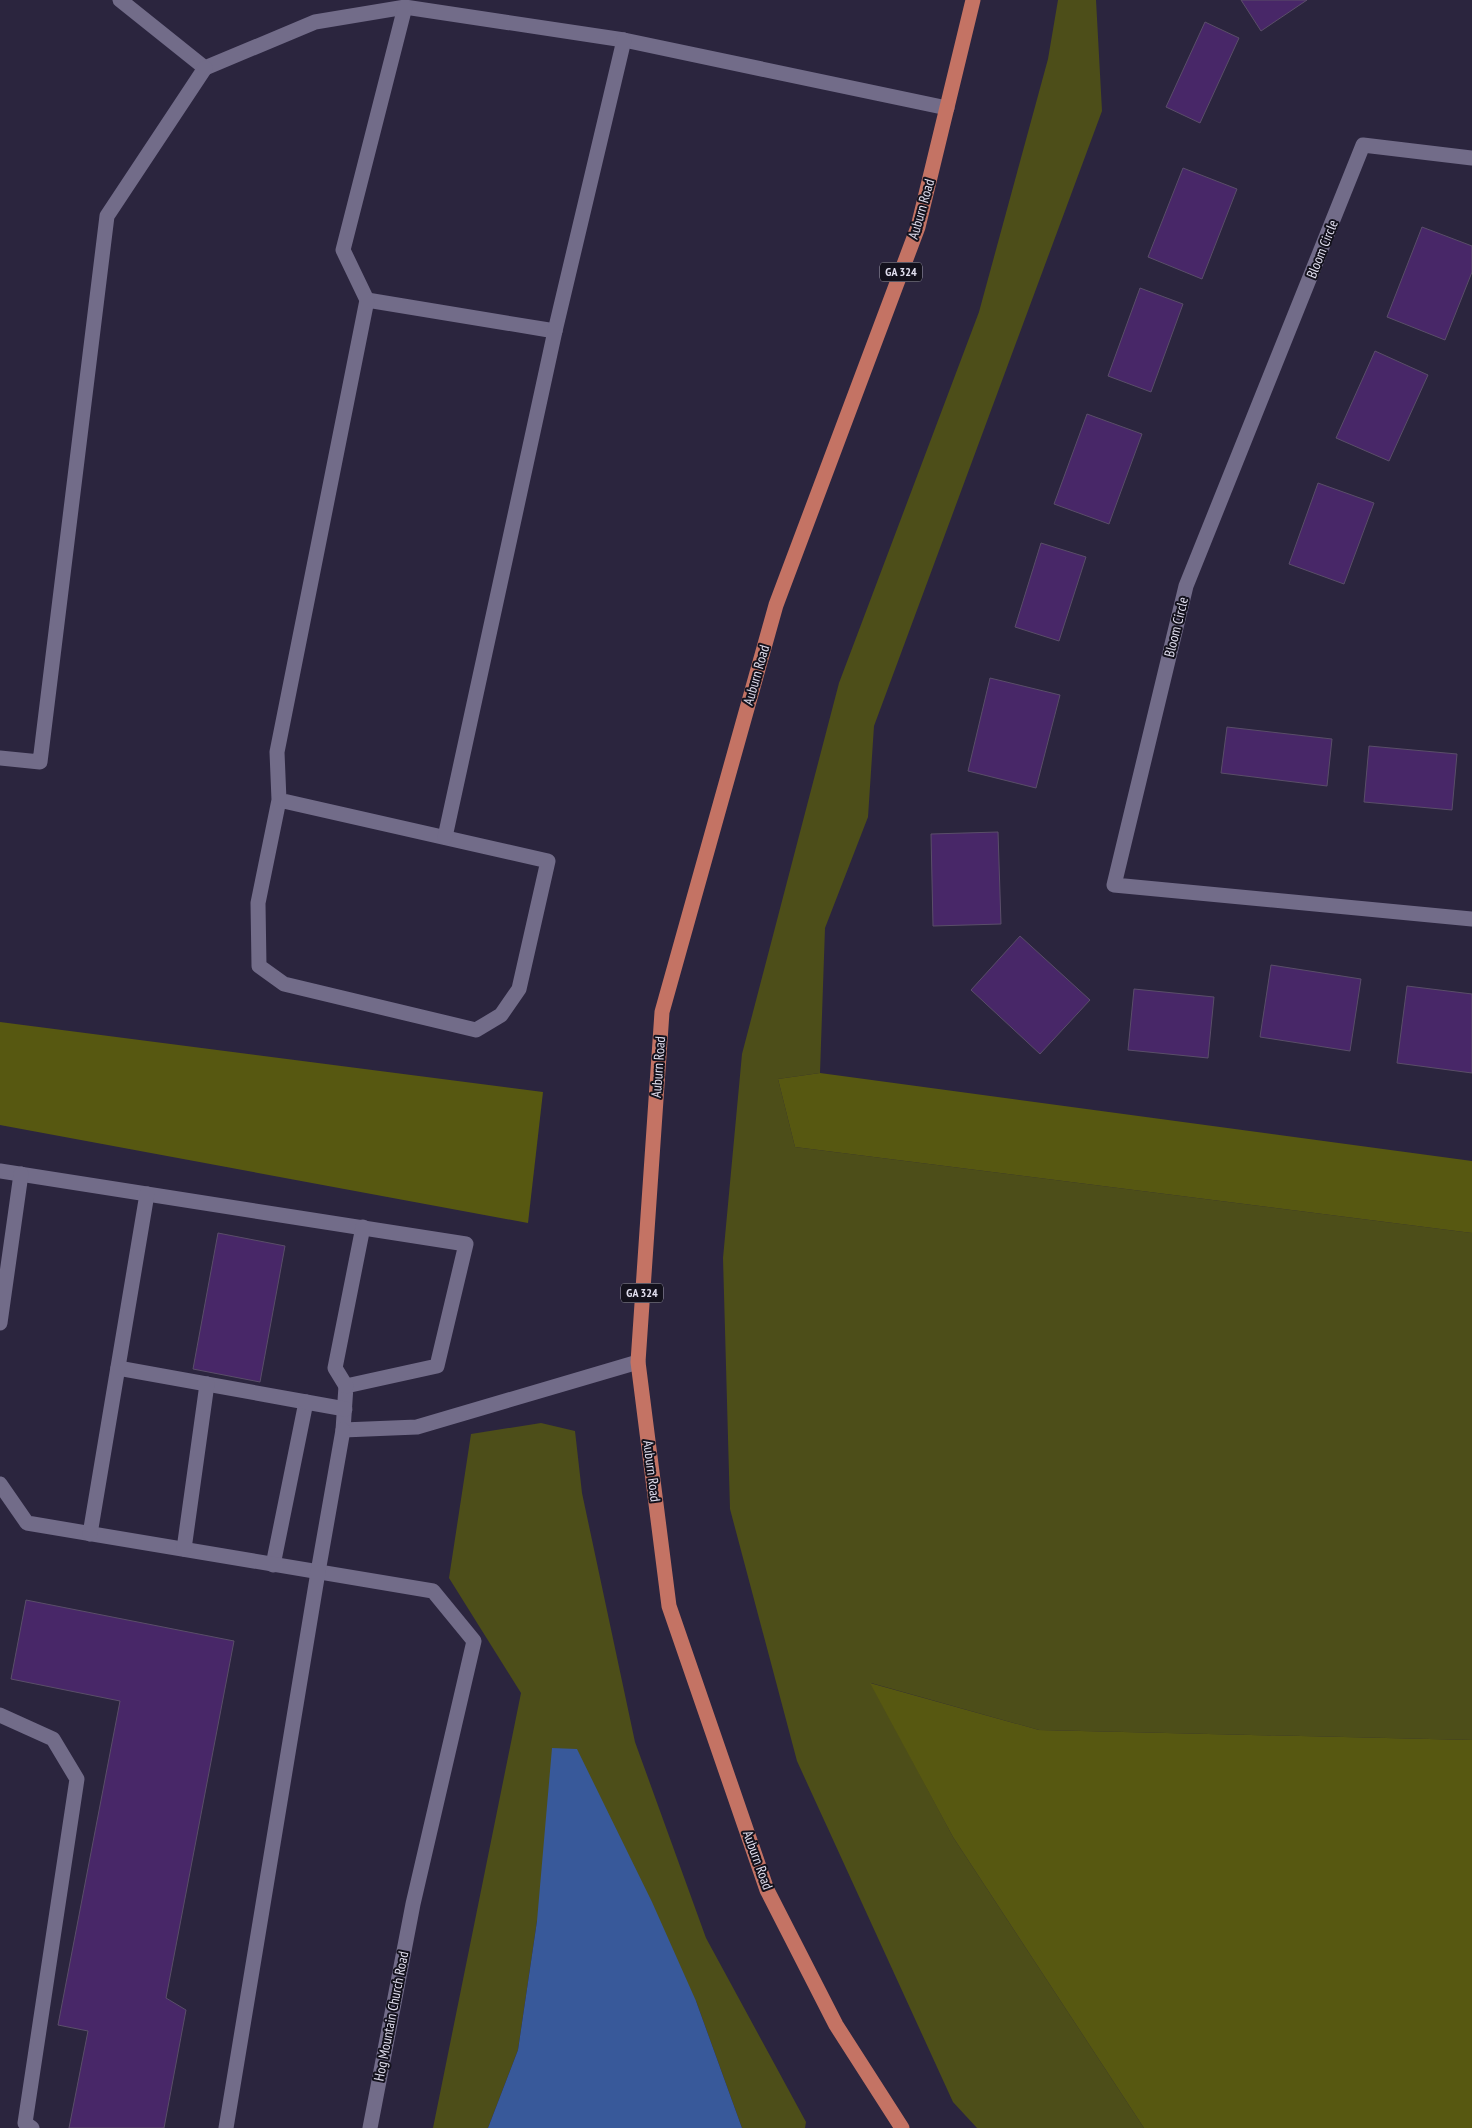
<svg xmlns="http://www.w3.org/2000/svg" width="1472" height="2128" font-family="'PT Sans Narrow',sans-serif">
<style>
.green{fill:#4d4e19}
.forest{fill:#575811}
.water{fill:#38599a}
.building{fill:#482768;stroke:#5a4e69}
.lines{fill:none;stroke-linecap:round;stroke-linejoin:round}
.lane{stroke:#726c89;stroke-width:15}
.street{stroke:#726c89;stroke-width:15}
.primary{stroke:#c47364;stroke-width:15}
.labels{text-anchor:middle;stroke-width:4;stroke-linejoin:round;paint-order:stroke}
.shield{fill:#13111c;stroke:#a2a0af;stroke-width:1}
.shield-label{font-size:12px;font-weight:bold;fill:#e0deee}
.street-label{font-size:14px;fill:#e0deee;stroke:#13111c}
</style>
<rect width="100%" height="100%" fill="#2b253e"/>
<g class="green">
<polygon points="1058,0 1096,0 1102,111 874,726 868,817 825,928 820,1073 778,1079 795,1147 1472,1233 1472,1740 1039,1730 871,1683 953,1837 1144,2128 977,2128 953,2102 797,1761 730,1509 723,1258 742,1054 839,683 979,312 1048,59"/>
<polygon points="541,1423 575,1431 582,1493 635,1742 706,1938 806,2122 805,2128 742,2128 696,2001 537,1921 518,2050 488,2128 433,2128 521,1693 449,1578 471,1434"/>
</g>
<g class="forest">
<polygon points="0,1022 543,1092 528,1223 0,1125"/>
<polygon points="820,1073 1472,1161 1472,1233 795,1147 778,1079"/>
<polygon points="870,1683 1039,1730 1472,1740 1472,2128 1144,2128 953,1837"/>
</g>
<polygon class="water" points="552,1748 577,1749 652,1902 696,2001 742,2128 488,2128 518,2050 537,1921"/>
<g class="building">
<polygon points="1241,0 1307,0 1261,31"/>
<polygon points="1205,22 1239,38 1200,123 1166,107"/>
<polygon points="1183,168 1237,189 1202,279 1148,257"/>
<polygon points="1422,227 1472,246 1472,272 1445,340 1387,317"/>
<polygon points="1140,288 1183,304 1151,392 1108,376"/>
<polygon points="1375,351 1428,375 1389,461 1336,438"/>
<polygon points="1087,414 1142,434 1109,524 1054,504"/>
<polygon points="1318,483 1374,503 1344,584 1289,564"/>
<polygon points="1041,543 1086,557 1059,641 1015,627"/>
<polygon points="990,678 1060,695 1036,788 968,771"/>
<polygon points="1227,727 1332,739 1327,786 1221,773"/>
<polygon points="1369,746 1457,754 1452,810 1364,802"/>
<polygon points="998,832 1001,924 933,926 931,834"/>
<polygon points="1020,936 1090,1000 1040,1054 971,990"/>
<polygon points="1271,965 1361,979 1350,1051 1260,1037"/>
<polygon points="1407,986 1472,994 1472,1073 1397,1063"/>
<polygon points="1134,989 1214,997 1208,1058 1128,1050"/>
<polygon points="218,1233 285,1246 260,1382 193,1369"/>
<polygon points="26,1600 234,1641 166,1998 186,2010 164,2128 69,2128 88,2031 58,2025 120,1701 11,1679"/>
</g>
<g class="lines">
<g class="lane">
<polyline points="0,1171 466,1244 437,1366 346,1386 343,1430 417,1427 638,1362"/>
<polyline points="0,1323 21,1174"/>
<polyline points="118,1368 306,1402 273,1565"/>
<polyline points="346,1386 335,1368 363,1227"/>
<polyline points="306,1402 345,1409"/>
<polyline points="0,1484 27,1523 433,1591 474,1641 413,1904 370,2128"/>
<polyline points="90,1534 147,1194"/>
<polyline points="184,1549 207,1384"/>
<polyline points="0,1715 53,1739 77,1779 25,2123 32,2128"/>
<polyline points="226,2128 318,1572 343,1430"/>
</g>
<g class="street">
<polyline points="120,0 205,68 315,22 405,7 624,40 947,108"/>
<polyline points="1472,158 1363,145 1186,586 1114,885 1472,919"/>
<polyline points="367,300 555,331"/>
<polyline points="0,758 40,762 107,216 205,68"/>
<polyline points="279,800 548,861 519,989 501,1015 476,1030 284,984 259,966 258,903 279,800 277,752 367,300 343,250 405,7"/>
<polyline points="445,837 555,331 624,40"/>
</g>
<polyline class="primary" points="902,2128 836,2025 767,1890 669,1606 638,1362 662,1012 776,605 918,227 973,0"/>
</g>
<g class="labels">
<g class="shield">
<rect x="880" y="262.5" width="42" height="19" rx="4"/>
<rect x="621" y="1283.5" width="42" height="19" rx="4"/>
</g>
<g class="shield-label">
<text x="901" y="276">GA 324</text>
<text x="642" y="1297">GA 324</text>
</g>
<g class="street-label">
<text transform="translate(921 209) rotate(-74)" y="5">Auburn Road</text>
<text transform="translate(1322 249) rotate(-68)" y="5">Bloom Circle</text>
<text transform="translate(1176 627) rotate(-76)" y="5">Bloom Circle</text>
<text transform="translate(756 675) rotate(-74)" y="5">Auburn Road</text>
<text transform="translate(658 1067) rotate(-86)" y="5">Auburn Road</text>
<text transform="translate(652 1471) rotate(83)" y="5">Auburn Road</text>
<text transform="translate(758 1860) rotate(70)" y="5">Auburn Road</text>
<text transform="translate(391 2016) rotate(-79)" y="5">Hog Mountain Church Road</text>
</g>
</g>
</svg>
